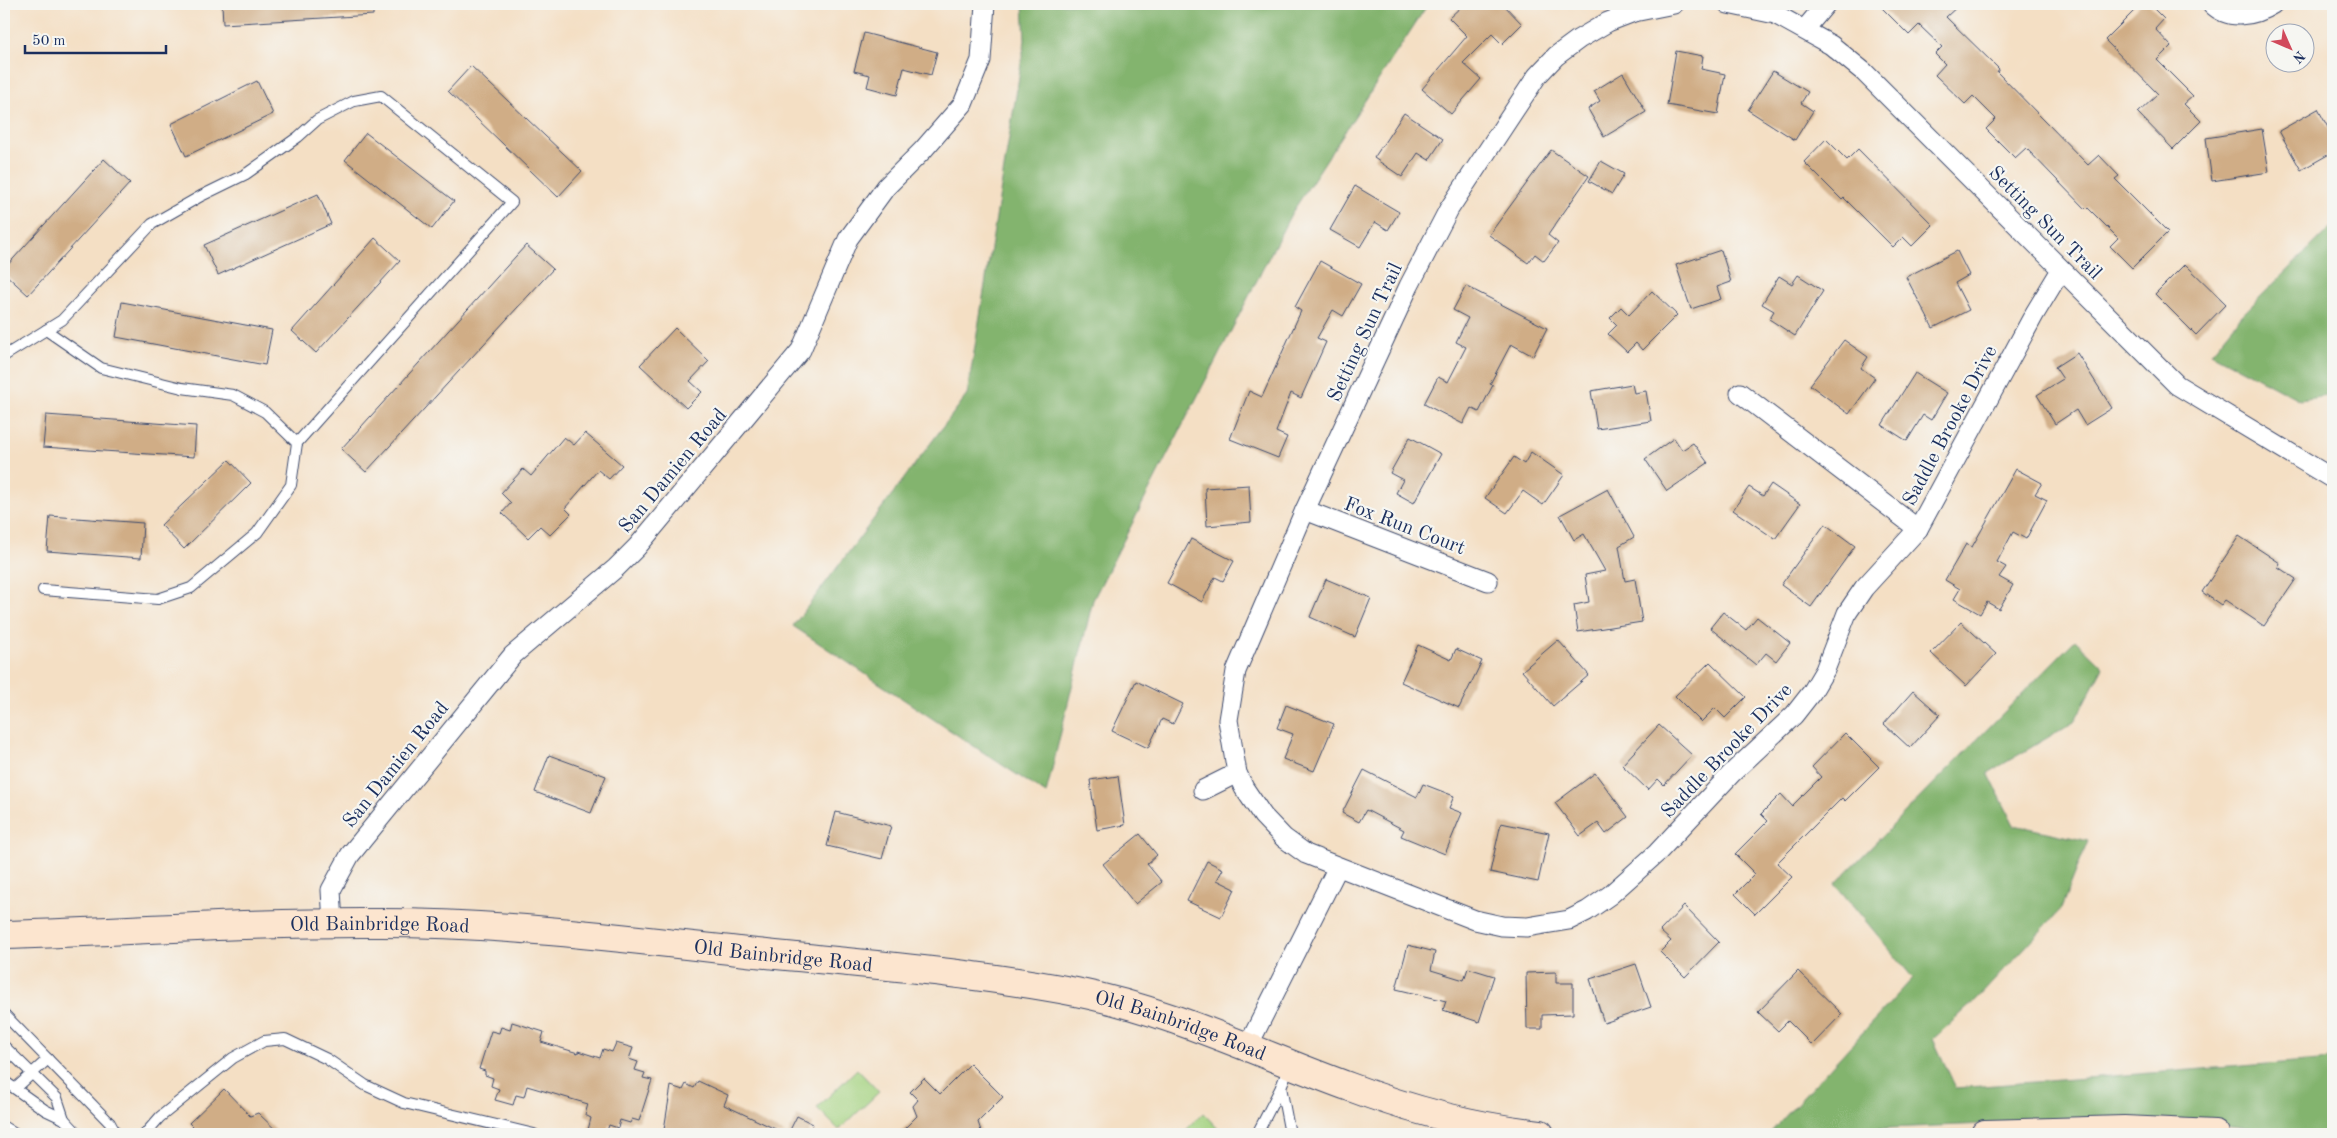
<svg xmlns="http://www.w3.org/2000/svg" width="2337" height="1138" font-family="'Old Standard TT',serif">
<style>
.green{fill:#a4d280;stroke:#60806f}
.forest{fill:#83b46e;stroke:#4f7266}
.building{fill:#d0ad86}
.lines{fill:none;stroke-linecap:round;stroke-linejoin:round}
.lane-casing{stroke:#3c496d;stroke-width:12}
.street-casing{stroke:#3c496d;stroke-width:21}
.secondary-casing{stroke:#3c496d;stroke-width:30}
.lane{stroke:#fff;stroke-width:10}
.street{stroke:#fff;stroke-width:19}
.secondary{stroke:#fce5cf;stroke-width:28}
.labels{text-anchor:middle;stroke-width:4.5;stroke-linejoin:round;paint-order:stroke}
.street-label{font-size:20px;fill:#1b2f5e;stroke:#f6f6f2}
</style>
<rect width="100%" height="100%" fill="#f6f6f2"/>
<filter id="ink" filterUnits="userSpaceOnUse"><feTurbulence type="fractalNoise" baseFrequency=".02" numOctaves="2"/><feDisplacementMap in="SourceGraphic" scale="10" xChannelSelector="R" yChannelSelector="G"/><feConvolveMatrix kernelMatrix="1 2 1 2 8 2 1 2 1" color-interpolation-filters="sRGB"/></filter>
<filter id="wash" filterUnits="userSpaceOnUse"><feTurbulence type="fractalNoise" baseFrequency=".0096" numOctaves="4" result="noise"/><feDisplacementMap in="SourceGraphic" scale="20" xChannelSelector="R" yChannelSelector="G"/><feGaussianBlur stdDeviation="1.12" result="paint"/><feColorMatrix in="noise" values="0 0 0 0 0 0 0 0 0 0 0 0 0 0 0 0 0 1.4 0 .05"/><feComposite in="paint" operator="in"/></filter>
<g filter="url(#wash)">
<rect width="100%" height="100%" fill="#f4dfc4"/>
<g class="green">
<polygon points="857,1069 879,1092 839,1130 817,1108"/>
<polygon points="1203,1113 1223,1134 1182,1134"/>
</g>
<g class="forest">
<polygon points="1023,4 1428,4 1291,214 1093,600 1046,794 793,626 967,395 1025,40"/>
<polygon points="2333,225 2333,395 2300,400 2211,353 2242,315"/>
<polygon points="2075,640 2103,667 2074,722 1988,773 2014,825 2088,841 2061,909 1977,999 1933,1039 1956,1088 2333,1059 2333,1134 2288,1134 2185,1121 2033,1122 1770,1133 1913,978 1835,884"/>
</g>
<g id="blocks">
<g class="building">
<polygon points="222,4 373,4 373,15 223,24"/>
<polygon points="1464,4 1503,4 1522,24 1502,44 1492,34 1463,63 1481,79 1451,114 1422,89 1467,36 1449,18"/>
<polygon points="1878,4 1960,4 1946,17 1999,69 1997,72 2088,165 2099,155 2119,176 2115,179 2168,232 2132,268 2110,246 2118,238 2087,207 2085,209 2026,148 2015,158 1986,129 1996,119 1973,96 1965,104 1935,75 1945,64 1935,54 1942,47 1919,25 1909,35"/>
<polygon points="2141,4 2149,4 2164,19 2155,29 2171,46 2157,60 2193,96 2184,104 2201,121 2173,149 2138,113 2158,94 2105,40"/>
<polygon points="864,33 937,52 931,75 904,68 897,95 867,87 870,75 854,71"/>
<polygon points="1676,51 1703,56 1701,69 1725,74 1718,114 1667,105"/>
<polygon points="471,66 582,171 558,197 448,91"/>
<polygon points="1773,71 1808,92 1801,103 1813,111 1795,140 1748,110"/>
<polygon points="1623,73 1646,112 1604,137 1588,109 1600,101 1594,91"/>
<polygon points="257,81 273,114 186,156 171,124"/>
<polygon points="2318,109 2333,137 2333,152 2301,170 2279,131"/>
<polygon points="1404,113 1443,139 1429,160 1418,153 1402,177 1374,158"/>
<polygon points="2262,129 2269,172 2212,181 2206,138"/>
<polygon points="366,133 454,201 432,229 345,160"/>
<polygon points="1826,139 1847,160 1858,149 1933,225 1912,246 1903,237 1893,247 1844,198 1842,200 1804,162"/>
<polygon points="1551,150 1589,176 1548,235 1558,243 1544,261 1535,254 1528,263 1489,235"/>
<polygon points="104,159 130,183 28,295 4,273 4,269"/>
<polygon points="1601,161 1624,174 1612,194 1589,181"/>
<polygon points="1355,186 1399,212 1388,230 1375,222 1360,247 1330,230"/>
<polygon points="318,194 331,224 218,275 204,245"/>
<polygon points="375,238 400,261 316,353 292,331"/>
<polygon points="526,245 553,269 366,472 341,449"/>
<polygon points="1721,250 1731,282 1717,287 1721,299 1691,309 1676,265"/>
<polygon points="1957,251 1969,275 1955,283 1969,310 1933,328 1906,277"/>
<polygon points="1320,261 1361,284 1343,316 1333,310 1317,338 1326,342 1301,398 1291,393 1276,432 1287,437 1278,458 1230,439 1249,391 1262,397 1301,311 1295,307"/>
<polygon points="2185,264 2226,304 2196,335 2155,294"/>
<polygon points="1798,275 1823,291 1795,336 1769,319 1774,311 1762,304 1779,276 1792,284"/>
<polygon points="1466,286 1547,328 1533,356 1511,344 1490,384 1493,385 1479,412 1471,408 1463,424 1424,404 1438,377 1448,382 1466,347 1456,342 1468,318 1453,310"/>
<polygon points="1652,291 1677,315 1642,350 1636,343 1627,352 1608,334 1617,325 1610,318 1621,307 1629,315"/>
<polygon points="122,302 272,330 265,365 116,337"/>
<polygon points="675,328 709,361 690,381 702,392 686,408 640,365"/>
<polygon points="1844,340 1868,357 1861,368 1875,378 1849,414 1810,385"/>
<polygon points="2077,353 2112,408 2085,425 2076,410 2055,424 2037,395 2063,379 2055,367"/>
<polygon points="1915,373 1947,393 1931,420 1923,415 1907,441 1882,425"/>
<polygon points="1632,384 1634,393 1646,391 1651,421 1597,429 1591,391"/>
<polygon points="46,415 196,426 194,457 43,447"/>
<polygon points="585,433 622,465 609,479 598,470 565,508 571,514 550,535 540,526 528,538 502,513 511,503 501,493 523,469 531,476 564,437 574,445"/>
<polygon points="1410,437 1441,454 1414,503 1396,493 1403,480 1390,473"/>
<polygon points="1674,438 1682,450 1693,443 1708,463 1667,491 1645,459"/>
<polygon points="1531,452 1564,475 1543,505 1523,491 1507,513 1485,498 1514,457 1524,464"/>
<polygon points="229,460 251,483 184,549 161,525"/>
<polygon points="2016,469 2042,483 2035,494 2047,500 2026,539 2013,532 1997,562 2006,567 1999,577 2013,585 1999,609 1987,602 1980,614 1954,599 1960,589 1945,580 1966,544 1972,547"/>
<polygon points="1771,484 1800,504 1775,539 1733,510 1749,487 1763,496"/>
<polygon points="1249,485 1251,522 1207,526 1205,488"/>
<polygon points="1608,489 1634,537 1619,546 1625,581 1635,579 1642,622 1578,632 1574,605 1589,602 1585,575 1605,571 1584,534 1574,540 1560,515"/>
<polygon points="50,516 143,523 141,558 47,551"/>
<polygon points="1825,524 1855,546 1811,607 1781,585"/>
<polygon points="2239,536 2280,563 2278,567 2296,579 2264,626 2225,600 2221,605 2202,592"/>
<polygon points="1191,539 1234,561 1223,581 1215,577 1202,602 1167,583"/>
<polygon points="1326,579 1371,598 1355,637 1310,617"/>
<polygon points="1723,612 1746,630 1757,617 1790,643 1776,661 1766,653 1756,665 1710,628"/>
<polygon points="1961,622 1996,654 1966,686 1931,653"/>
<polygon points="1558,640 1589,675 1553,706 1522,671"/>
<polygon points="1418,645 1451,660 1456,649 1482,661 1459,708 1401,682"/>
<polygon points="1710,662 1746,697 1725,718 1715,708 1701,722 1675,696"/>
<polygon points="1136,681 1183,704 1173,724 1162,719 1148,748 1112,731"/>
<polygon points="1913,691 1940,715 1910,748 1884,724"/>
<polygon points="1286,705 1334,724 1314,771 1283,759 1293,734 1277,728"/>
<polygon points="1659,725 1692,755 1664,785 1658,779 1648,790 1622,765"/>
<polygon points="1845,733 1879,767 1845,801 1842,798 1777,863 1792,877 1755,914 1735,894 1755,874 1735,854 1768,821 1761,814 1781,794 1792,806 1821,777 1812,767"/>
<polygon points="549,755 606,776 591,813 535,792"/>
<polygon points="1364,770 1417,797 1423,784 1454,796 1449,808 1462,813 1445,854 1401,836 1404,830 1366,810 1359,822 1342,813"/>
<polygon points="1595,773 1628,817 1606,834 1598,823 1580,836 1555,803"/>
<polygon points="1118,776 1125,825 1097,830 1090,780"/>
<polygon points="836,812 891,826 882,859 827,846"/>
<polygon points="1501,823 1549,833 1538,882 1490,872"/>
<polygon points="1140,834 1157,855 1147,864 1162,882 1135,904 1103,864"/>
<polygon points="1207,861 1223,869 1217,880 1235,889 1221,917 1187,901"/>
<polygon points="1684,906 1719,942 1685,977 1660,952 1671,941 1660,931"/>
<polygon points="1408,945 1435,952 1431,970 1464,980 1468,968 1494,976 1479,1022 1443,1010 1446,1001 1396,989"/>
<polygon points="1636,964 1651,1007 1604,1023 1590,979"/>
<polygon points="1798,971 1842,1014 1812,1045 1788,1021 1778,1031 1758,1012"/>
<polygon points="1556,972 1556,983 1573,983 1573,1014 1542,1015 1542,1029 1527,1029 1526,973"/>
<polygon points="512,1022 544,1032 541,1042 578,1053 578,1051 600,1058 603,1049 612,1052 616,1043 633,1048 629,1059 638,1062 635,1070 645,1073 643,1078 652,1080 639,1121 632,1119 630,1123 620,1120 618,1128 609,1125 606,1134 602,1134 588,1130 591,1118 585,1115 588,1104 527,1086 524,1097 516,1095 513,1105 495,1100 499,1089 491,1086 493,1078 485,1075 485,1071 479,1069 491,1031 499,1033 501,1027 510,1030"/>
<polygon points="970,1064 1003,1097 978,1122 982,1134 899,1134 917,1116 913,1106 918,1100 910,1092 924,1078 940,1094"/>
<polygon points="698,1081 728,1095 724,1105 786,1134 674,1134 664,1130 671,1086 683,1090 686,1084 694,1088"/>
<polygon points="224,1089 250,1116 258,1113 280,1134 200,1134 189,1123"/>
<polygon points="797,1116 813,1124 808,1134 788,1134"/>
</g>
</g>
</g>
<g filter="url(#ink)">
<use href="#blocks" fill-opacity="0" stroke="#3c496d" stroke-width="1"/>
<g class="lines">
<g class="lane-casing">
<g id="lane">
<polyline points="4,356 62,320 152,224 201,196 246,174 298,137 317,120 354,101 381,96 512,202 297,443"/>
<polyline points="43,590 158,599 191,588 257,533 291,485 297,443 265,412 233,395 182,388 101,368 46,330"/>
<polyline points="4,1014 110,1123 116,1134"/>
<polyline points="4,1046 57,1098 64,1119"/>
<polyline points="4,1081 45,1110 64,1119 78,1134"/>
<polyline points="16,1088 48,1059"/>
<polyline points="4,1127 15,1134"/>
<polyline points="145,1134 160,1117 233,1058 264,1041 285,1039 327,1059 365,1085 404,1103 534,1134"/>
<polyline points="1257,1134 1281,1087"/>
<polyline points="1290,1134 1281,1087 1290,1064"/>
</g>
</g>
<g class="street-casing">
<g id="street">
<polyline points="1674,4 1634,12 1608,22 1579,39 1556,56 1537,76 1449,209 1409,286 1305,510 1236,671 1228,720 1237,773 1244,788 1263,816 1284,838 1306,854 1475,920 1502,926 1527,927 1569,920 1587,911 1610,895 1657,853 1732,773 1794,715 1812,692 1825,670 1847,613 1864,588 1918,529 2035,313 2061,270"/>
<polyline points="1728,4 1775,14 1831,45 1864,72 2177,385 2333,479"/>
<path d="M2212 4C2229 21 2254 16 2273 4"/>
<polyline points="1805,29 1826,4"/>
<polyline points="1740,393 1918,529"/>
<polyline points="1305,510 1488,581"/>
<polyline points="1203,790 1237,773"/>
<polyline points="333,923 331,890 350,855 513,655 616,568 637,547 801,350 848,239 886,187 923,150 963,104 981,60 985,4"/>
<polyline points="1248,1046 1338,867"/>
</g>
</g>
<g class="secondary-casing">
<g id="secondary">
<path id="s1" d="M4 935C129 931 255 922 381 923 506 923 632 939 756 953 863 964 971 972 1076 992 1172 1011 1259 1054 1350 1087 1411 1110 1475 1127 1540 1134"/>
<polyline points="1985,1134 2124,1130 2215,1134"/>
</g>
</g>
<use href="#lane" class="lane"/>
<use href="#street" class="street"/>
<use href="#secondary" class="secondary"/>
</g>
</g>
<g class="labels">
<g class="street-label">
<text transform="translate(2046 222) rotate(45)" y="7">Setting Sun Trail</text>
<text transform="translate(1364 332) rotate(-65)" y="7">Setting Sun Trail</text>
<text transform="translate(1949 425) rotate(-62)" y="7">Saddle Brooke Drive</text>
<text transform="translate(672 470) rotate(-50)" y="7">San Damien Road</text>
<text transform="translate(1405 525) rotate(21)" y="7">Fox Run Court</text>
<text transform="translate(1726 750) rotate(-46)" y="7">Saddle Brooke Drive</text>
<text transform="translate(395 764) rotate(-51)" y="7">San Damien Road</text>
<text dy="7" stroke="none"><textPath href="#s1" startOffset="376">Old Bainbridge Road</textPath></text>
<text dy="7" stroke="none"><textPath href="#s1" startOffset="781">Old Bainbridge Road</textPath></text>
<text dy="7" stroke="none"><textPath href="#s1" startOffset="1186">Old Bainbridge Road</textPath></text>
</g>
</g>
<rect width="2337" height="1138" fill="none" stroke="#f6f6f2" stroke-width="20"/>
<g transform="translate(2290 48) rotate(135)"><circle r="24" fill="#f6f6f2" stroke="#9ea6b7"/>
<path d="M0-4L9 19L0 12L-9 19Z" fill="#d1495b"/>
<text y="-8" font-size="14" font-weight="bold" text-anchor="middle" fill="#1b2f5e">N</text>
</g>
<path d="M25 45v8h141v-8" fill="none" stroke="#1b2f5e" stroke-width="2.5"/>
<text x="32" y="45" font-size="15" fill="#1b2f5e" stroke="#f6f6f2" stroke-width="4" paint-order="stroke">50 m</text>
</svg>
